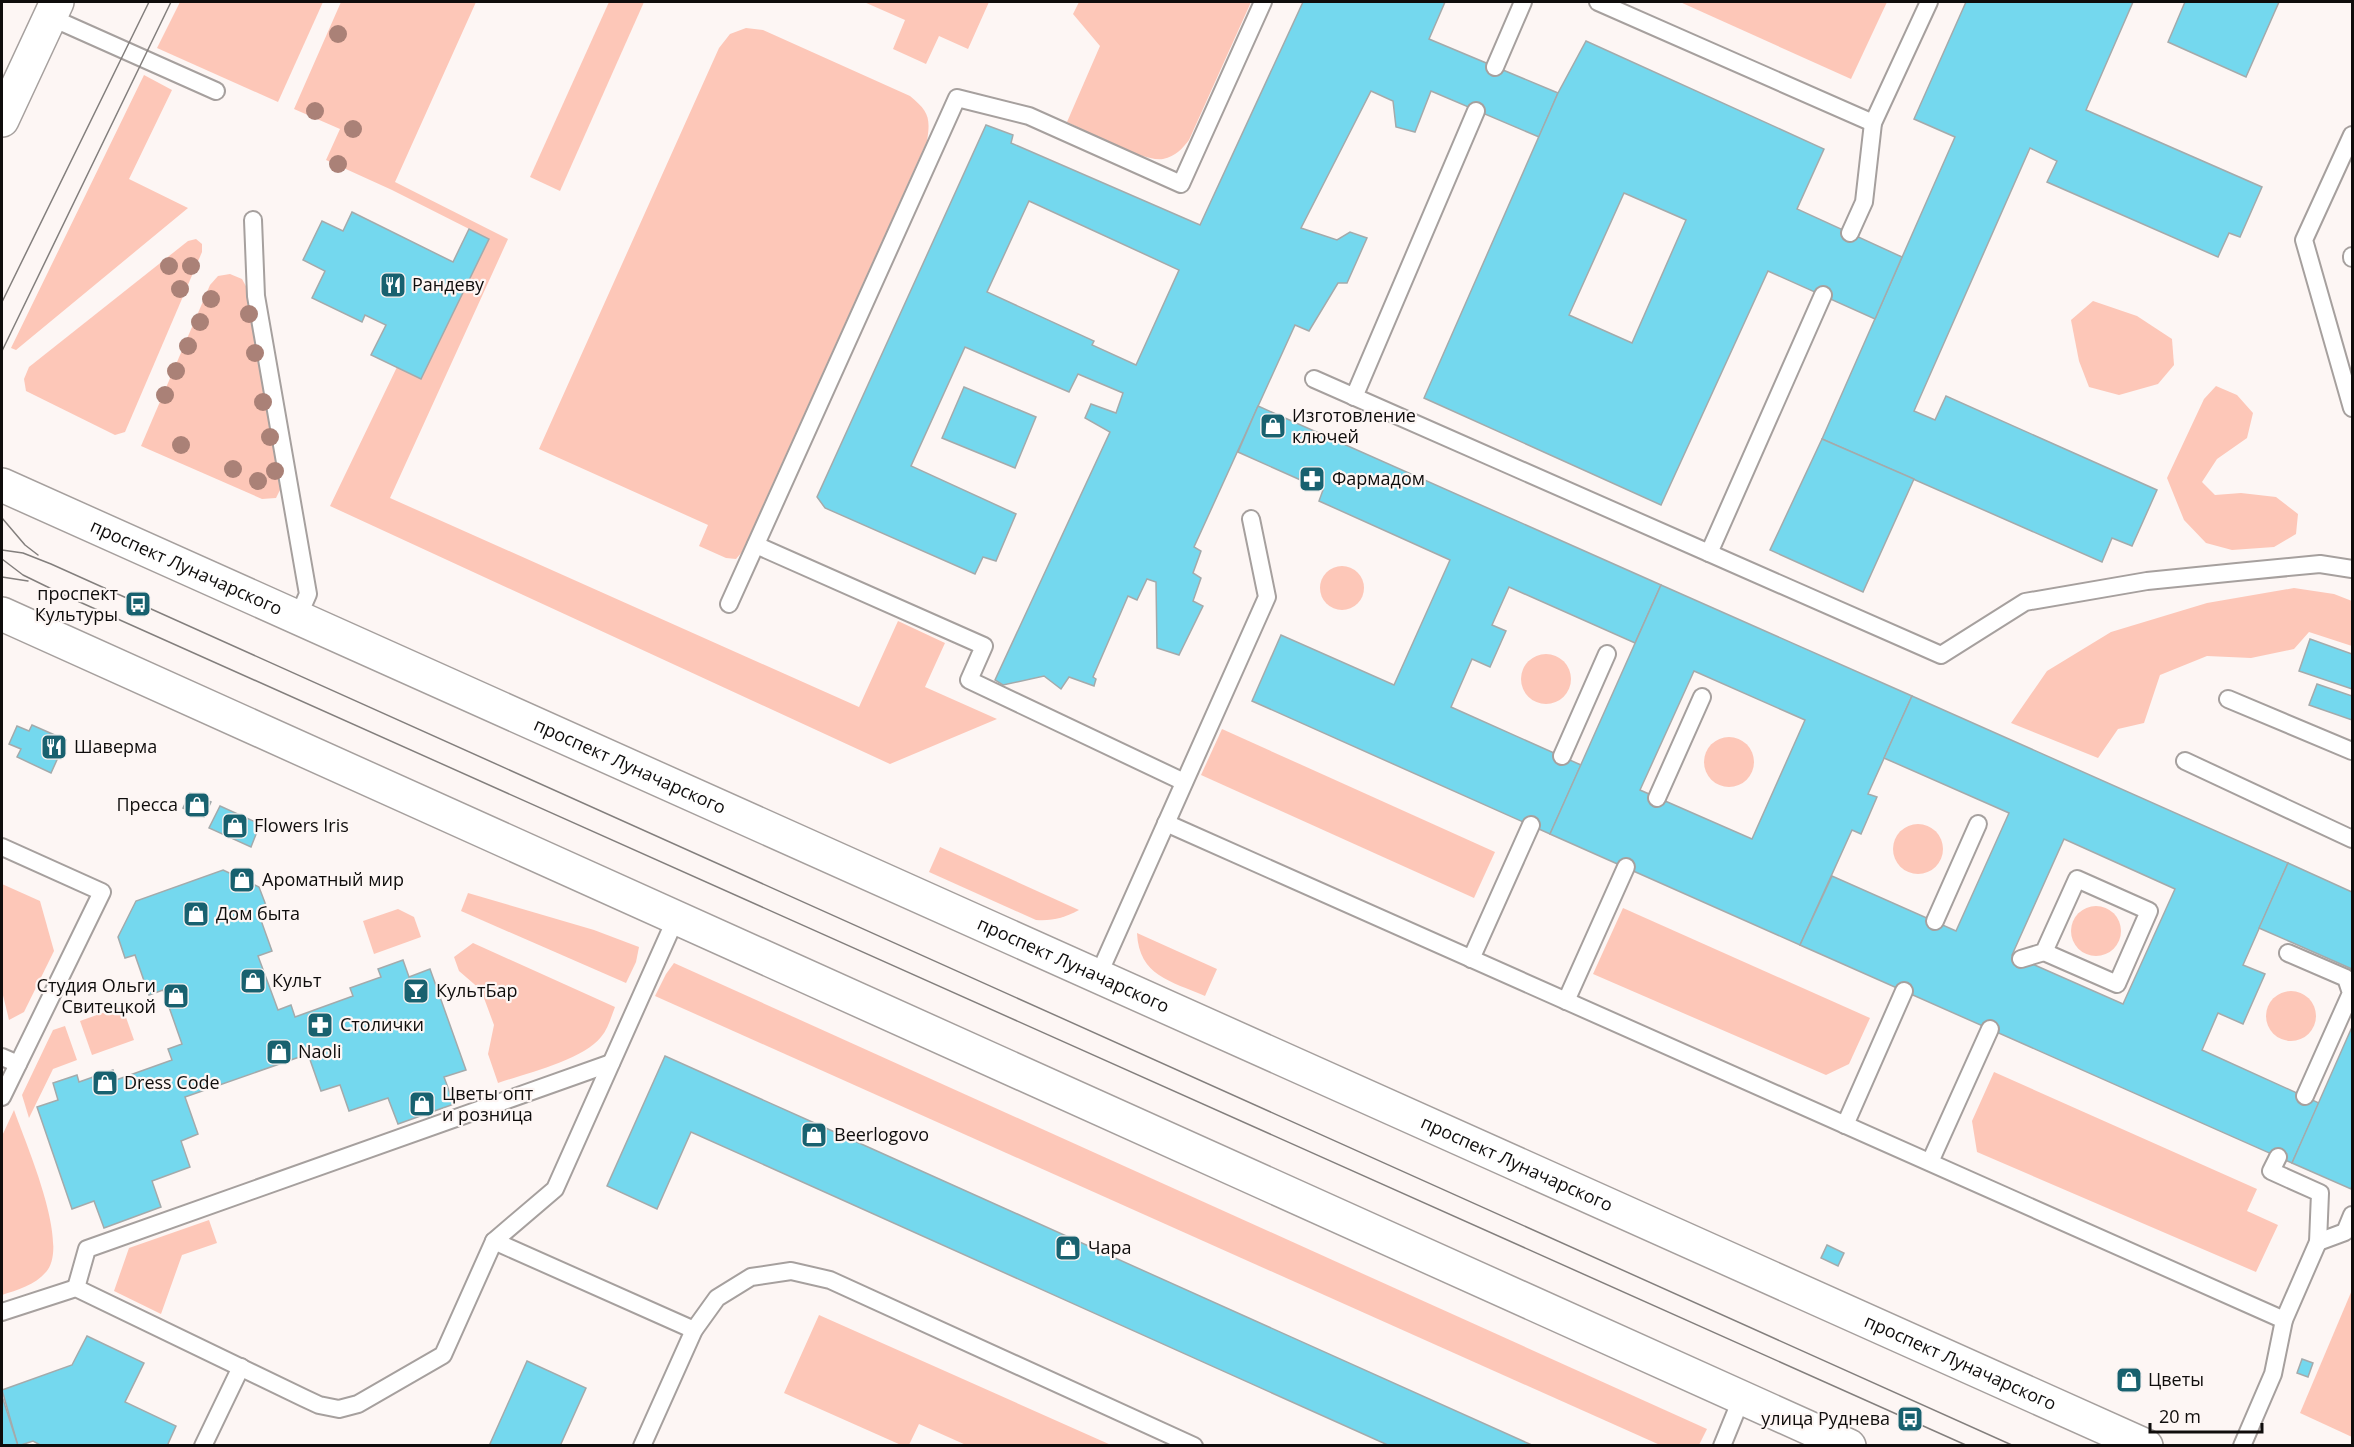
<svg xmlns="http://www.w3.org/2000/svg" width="2354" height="1447" font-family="'Open Sans',sans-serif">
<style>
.green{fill:#fdc7b8}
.building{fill:#74d8ee;stroke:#a4aaab;stroke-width:1.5;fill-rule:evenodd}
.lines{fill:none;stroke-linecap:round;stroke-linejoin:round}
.lane-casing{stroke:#a6a09e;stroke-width:20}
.secondary-casing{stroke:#a6a09e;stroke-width:36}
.lane{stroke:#fff;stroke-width:16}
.secondary{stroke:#fff;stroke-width:33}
.tram{stroke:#837f7d;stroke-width:1.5}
.tree{fill:#aa8177}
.labels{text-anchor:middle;stroke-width:4.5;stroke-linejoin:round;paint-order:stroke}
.poi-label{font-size:18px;fill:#0f0d0c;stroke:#fdf6f4;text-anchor:start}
.street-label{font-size:18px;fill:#0f0d0c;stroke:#fdf6f4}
</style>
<rect width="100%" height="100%" fill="#fdf6f4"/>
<g class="green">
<polygon points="180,2 323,2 278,102 157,48"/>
<polygon points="341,2 476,2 395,182 508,239 390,498 859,707 898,621 945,643 925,687 997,719 890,764 330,506 397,367 421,379 489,239 392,190 326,160 340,129 294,109"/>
<polygon points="609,2 644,2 560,191 530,177"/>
<polygon points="864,2 989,2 968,49 939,36 926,64 893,49 905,20"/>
<path d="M1079 2H1251L1189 140C1182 149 1176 156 1163 159 1145 163 1086 131 1067 122L1100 46 1073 14Z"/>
<polygon points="1680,2 1887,2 1851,79"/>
<path d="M746 28 763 30 910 96C928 111 931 117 927 141L742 552 736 559 726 558 699 546 708 525 539 449 719 48 730 34Z"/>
<polygon points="144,75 172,90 129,179 188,208 16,350 11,348"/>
<polygon points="196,239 202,244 202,252 125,432 115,435 26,391 24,379 29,367 188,241"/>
<polygon points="230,274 242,279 248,290 282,486 276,498 262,499 141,446 210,285 218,276"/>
<polygon points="2093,301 2137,316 2172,339 2174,365 2158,384 2119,395 2089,387 2079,361 2071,320"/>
<polygon points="2216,386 2237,395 2253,413 2247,438 2217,459 2202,482 2215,495 2241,493 2276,497 2298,514 2296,534 2274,547 2232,550 2206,543 2184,520 2167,478 2204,399"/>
<circle cx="1342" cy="588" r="22"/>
<polygon points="2294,588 2334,594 2352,601 2352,646 2309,632 2294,649 2251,658 2207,656 2160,675 2144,723 2118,729 2098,758 2011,723 2047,671 2111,632 2207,603"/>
<circle cx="1546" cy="679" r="25"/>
<polygon points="1222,729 1495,852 1474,898 1201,775"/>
<circle cx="1729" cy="762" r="25"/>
<circle cx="1918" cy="849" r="25"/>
<path d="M940 847 1079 910C1064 918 1053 921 1036 920L929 872Z"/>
<polygon points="2,884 40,901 54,951 24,1012 9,1020 2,991"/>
<polygon points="468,893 594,930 639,947 636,962 626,983 461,911"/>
<circle cx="2096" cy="931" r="25"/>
<polygon points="1623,908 1870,1018 1849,1064 1826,1075 1593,974"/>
<polygon points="398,909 414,917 421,937 374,954 363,921"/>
<path d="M1137 933 1217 969 1205 996C1171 981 1139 976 1137 933Z"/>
<path d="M473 943 615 1007C611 1017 608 1029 601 1037 583 1060 527 1073 498 1083L488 1054 494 1025 481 990 459 971 454 957Z"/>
<polygon points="674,963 1707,1429 1699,1445 1660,1445 655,996 666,974"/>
<circle cx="2291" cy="1016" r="25"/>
<polygon points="122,1006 134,1040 92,1055 80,1021"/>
<polygon points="65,1026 77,1060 53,1069 29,1118 22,1095 53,1030"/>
<polygon points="1994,1072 2257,1189 2247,1211 2278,1225 2256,1272 1977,1152 1972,1121"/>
<path d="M14 1110C25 1142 71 1245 46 1272 35 1285 17 1290 2 1295V1136Z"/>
<polygon points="209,1220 217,1243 182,1255 161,1314 114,1291 129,1248"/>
<polygon points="2352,1290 2352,1437 2300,1413"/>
<polygon points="819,1315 1111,1445 966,1445 919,1424 909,1445 901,1445 784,1393"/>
</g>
<g class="building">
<path d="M1303 2H1445L1429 39 1558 93 1539 137 1431 91 1415 132 1396 127 1393 101 1371 91 1301 228 1337 240 1350 232 1367 238 1347 283H1338L1309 331 1295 325 1194 547 1201 551 1193 573 1201 578 1193 601 1203 606 1179 655 1157 648 1156 582 1147 579 1137 600 1128 596 1093 677 1096 679 1094 686 1069 677 1061 689 1044 676 1003 685 995 680 1110 432 1085 418 1091 404 1116 413 1123 393 1078 374 1069 392 965 347 911 466 1016 514 996 561 983 557 975 574 825 508 817 497 986 125 1013 135 1011 143 1200 225ZM1029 201 1179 270 1136 365 1092 345 1094 341 987 292Z"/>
<polygon points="1966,2 2133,2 2086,110 2262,187 2240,237 2229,233 2218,257 2047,182 2057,161 2030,148 1914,411 1935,420 1946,396 2157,490 2132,546 2112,538 2102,562 1822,439 1955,137 1914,119"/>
<polygon points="2185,2 2279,2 2246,77 2168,42"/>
<path d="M1586 41 1824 149 1797 209 1902 257 1875 319 1768 271 1661 505 1424 398 1558 93ZM1624 193 1686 220 1632 343 1569 315Z"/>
<polygon points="352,212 453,262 469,229 489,239 421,379 371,355 386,325 365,315 362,322 312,298 325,271 303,260 322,221 343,231"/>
<polygon points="964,387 1036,417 1015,468 942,438"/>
<polygon points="1258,406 1661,585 1635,643 1509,587 1492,625 1506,631 1490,667 1472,659 1451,707 1581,765 1550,834 1252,701 1281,635 1394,685 1450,560 1319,501 1323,490 1238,452"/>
<polygon points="1822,439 1914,479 1863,592 1770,550"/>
<path d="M1661 585 1912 696 1868 794 1877 797 1861 834 1852 830 1800 945 1550 834ZM1694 671 1805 720 1752 839 1640 790Z"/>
<polygon points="2310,639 2352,654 2352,689 2299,671"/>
<polygon points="2317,684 2352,696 2352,720 2309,705"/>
<path d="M1912 696 2288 863 2243 965 2265 974 2243 1024 2218 1013 2202 1050 2319 1103 2292 1163 1800 945 1832 876 1956 931 2009 813 1884 758ZM2064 839 2175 889 2123 1004 2012 955Z"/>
<polygon points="32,725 66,740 51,773 17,757 21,749 9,744 17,726 29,731"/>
<polygon points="190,793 211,802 204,817 183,808"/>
<polygon points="220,806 260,824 251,847 209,828"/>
<polygon points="2288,863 2352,892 2352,969 2259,928"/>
<polygon points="223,870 259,887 267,908 258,912 272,951 258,956 278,1010 291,1005 295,1017 353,996 350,988 381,977 378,969 403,960 409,977 430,969 466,1070 444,1077 454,1104 398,1124 388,1098 349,1111 340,1085 321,1091 308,1054 185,1097 198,1134 181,1141 190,1167 152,1181 161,1207 104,1228 94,1201 72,1209 37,1107 58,1100 53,1083 77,1075 79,1082 113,1070 116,1080 172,1060 168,1049 182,1044 163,990 149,995 135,955 125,958 118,937 136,901"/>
<polygon points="2352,1027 2352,1185 2351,1189 2292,1163"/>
<polygon points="665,1056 819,1125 1534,1446 1390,1446 691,1132 657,1209 607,1186"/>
<polygon points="1827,1245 1844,1253 1838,1266 1821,1258"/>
<polygon points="87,1336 144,1363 125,1402 176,1426 167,1446 42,1446 33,1441 18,1446 2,1390 72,1365"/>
<polygon points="2302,1359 2313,1363 2308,1377 2297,1373"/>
<polygon points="527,1361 586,1388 560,1446 489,1446"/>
<polygon points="2123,1369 2141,1377 2135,1391 2117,1383"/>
<polygon points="2,1396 18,1446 2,1446"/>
</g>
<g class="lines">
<g class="lane-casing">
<g id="lane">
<polyline points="1598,2 1873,123"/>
<polyline points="49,11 50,17 216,91"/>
<polyline points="1495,67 1523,2"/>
<polyline points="2352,135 2304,240 2352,408"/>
<polyline points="253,220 256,296 308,594 298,617"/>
<polyline points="1850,233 1864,202 1873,123 1929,2"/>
<polyline points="2352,256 2352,258"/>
<polyline points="1823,295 1709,553 1941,655 2025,602 2147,581 2237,572 2320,564 2352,569"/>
<polyline points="1314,379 1709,553"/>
<polyline points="1354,397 1476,111"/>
<polyline points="756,545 984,646 969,680 1184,782"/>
<polyline points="729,604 957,98 1029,116 1181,184 1263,2"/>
<polyline points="2228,699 2352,751"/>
<polyline points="1562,756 1607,654"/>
<polyline points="2185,761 2352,839"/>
<polyline points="1657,798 1702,697"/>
<polyline points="1166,823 2284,1320"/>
<polyline points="2,847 102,892 2,1097"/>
<polyline points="1935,921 1978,824"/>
<polyline points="2288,953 2346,978 2351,993 2305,1096"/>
<polyline points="1471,959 1531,825"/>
<polyline points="2021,959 2044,952 2117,984 2149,911 2077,879 2044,952"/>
<polyline points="1098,976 1267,597 1251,519"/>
<polyline points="1566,1001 1626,867"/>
<polyline points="2,1057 18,1064"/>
<polyline points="1845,1125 1904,991"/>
<polyline points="1930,1162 1990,1029"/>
<polyline points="494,1241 694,1330"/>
<polyline points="2318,1242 2345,1232 2352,1215"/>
<polyline points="76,1288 87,1249 611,1063"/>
<polyline points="2,1312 76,1288 304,1398 319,1405 339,1409 358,1404 443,1355 494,1241 555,1189 676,918"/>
<polyline points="203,1446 241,1367"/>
<polyline points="642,1446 694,1330 717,1298 751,1277 791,1271 830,1280 1194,1446"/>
<polyline points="1722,1446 1742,1397"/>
<polyline points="2242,1446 2273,1374 2284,1320 2318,1242 2320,1193 2271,1171 2278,1157"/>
</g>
</g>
<g class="secondary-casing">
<g id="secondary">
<polyline points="2,120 57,2"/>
<path id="s1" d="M2 485 2146 1446"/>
<polyline points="2,614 1849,1446"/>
</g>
</g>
<use href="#lane" class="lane"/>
<use href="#secondary" class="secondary"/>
<g class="tram">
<polyline points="2,302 149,2"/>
<polyline points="2,351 171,2"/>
<polyline points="2,518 25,545 38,555"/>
<polyline points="2,550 23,553 51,564 2014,1446"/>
<polyline points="2,559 23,575 64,595 1968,1446"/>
<polyline points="2,577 28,581"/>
</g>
</g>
<g class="tree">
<circle cx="338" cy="34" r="9"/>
<circle cx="315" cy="111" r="9"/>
<circle cx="353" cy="129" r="9"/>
<circle cx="338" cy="164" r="9"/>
<circle cx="169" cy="266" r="9"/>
<circle cx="191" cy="266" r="9"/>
<circle cx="180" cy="289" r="9"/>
<circle cx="211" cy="299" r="9"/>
<circle cx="249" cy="314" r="9"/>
<circle cx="200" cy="322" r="9"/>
<circle cx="188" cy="346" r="9"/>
<circle cx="255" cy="353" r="9"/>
<circle cx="176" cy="371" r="9"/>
<circle cx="165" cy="395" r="9"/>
<circle cx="263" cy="402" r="9"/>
<circle cx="270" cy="437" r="9"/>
<circle cx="181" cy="445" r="9"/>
<circle cx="233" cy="469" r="9"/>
<circle cx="275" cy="471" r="9"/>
<circle cx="258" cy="481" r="9"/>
</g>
<defs>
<g id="restaurant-square" transform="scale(1.35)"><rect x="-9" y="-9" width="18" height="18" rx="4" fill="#18616f" stroke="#fdf6f4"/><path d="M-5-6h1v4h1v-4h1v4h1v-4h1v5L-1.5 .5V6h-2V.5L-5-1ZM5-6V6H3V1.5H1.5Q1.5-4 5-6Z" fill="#fff"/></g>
<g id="shop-square" transform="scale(1.35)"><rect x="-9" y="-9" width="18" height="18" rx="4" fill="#18616f" stroke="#fdf6f4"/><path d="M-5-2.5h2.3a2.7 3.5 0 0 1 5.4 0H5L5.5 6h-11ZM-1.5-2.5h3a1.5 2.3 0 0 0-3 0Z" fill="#fff"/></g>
<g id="pharmacy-square" transform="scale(1.35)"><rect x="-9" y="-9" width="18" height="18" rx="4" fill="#18616f" stroke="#fdf6f4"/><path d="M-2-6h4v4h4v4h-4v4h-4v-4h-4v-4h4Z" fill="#fff"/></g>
<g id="bus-square" transform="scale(1.35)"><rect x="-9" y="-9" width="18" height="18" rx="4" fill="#18616f" stroke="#fdf6f4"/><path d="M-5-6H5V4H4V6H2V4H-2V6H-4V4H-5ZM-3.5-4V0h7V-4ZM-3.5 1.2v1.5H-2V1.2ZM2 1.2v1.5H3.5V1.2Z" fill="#fff"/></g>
<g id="bar-square" transform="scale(1.35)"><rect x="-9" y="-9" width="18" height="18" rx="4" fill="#18616f" stroke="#fdf6f4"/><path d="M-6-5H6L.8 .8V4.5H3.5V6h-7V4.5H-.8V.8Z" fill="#fff"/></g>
</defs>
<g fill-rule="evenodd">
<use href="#restaurant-square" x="393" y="285"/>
<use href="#shop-square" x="1273" y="426"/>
<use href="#pharmacy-square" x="1312" y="479"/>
<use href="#bus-square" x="138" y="604"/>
<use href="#restaurant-square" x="54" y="747"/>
<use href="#shop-square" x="197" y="805"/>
<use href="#shop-square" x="235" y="826"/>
<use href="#shop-square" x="242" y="880"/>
<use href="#shop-square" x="196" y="914"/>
<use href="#shop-square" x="253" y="981"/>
<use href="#bar-square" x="416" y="991"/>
<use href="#shop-square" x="176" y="996"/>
<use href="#pharmacy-square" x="320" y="1025"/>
<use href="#shop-square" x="279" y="1052"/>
<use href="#shop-square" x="105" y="1083"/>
<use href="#shop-square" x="422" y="1104"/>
<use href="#shop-square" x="814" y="1135"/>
<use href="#shop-square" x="1068" y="1248"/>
<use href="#shop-square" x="2129" y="1380"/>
<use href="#bus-square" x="1910" y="1419"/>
</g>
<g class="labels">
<g class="poi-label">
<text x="412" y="291">Рандеву</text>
<text x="1292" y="422">Изготовление<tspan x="1292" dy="21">ключей</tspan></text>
<text x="1332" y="485">Фармадом</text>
<text x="118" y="600" text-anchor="end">проспект<tspan x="118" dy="21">Культуры</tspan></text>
<text x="74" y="753">Шаверма</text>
<text x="178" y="811" text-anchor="end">Пресса</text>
<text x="254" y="832">Flowers Iris</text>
<text x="262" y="886">Ароматный мир</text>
<text x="216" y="920">Дом быта</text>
<text x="272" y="987">Культ</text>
<text x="156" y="992" text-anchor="end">Студия Ольги<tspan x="156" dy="21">Свитецкой</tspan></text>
<text x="436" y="997">КультБар</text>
<text x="340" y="1031">Столички</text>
<text x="298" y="1058">Naoli</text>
<text x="124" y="1089">Dress Code</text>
<text x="442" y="1100">Цветы опт<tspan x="442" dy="21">и розница</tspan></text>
<text x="834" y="1141">Beerlogovo</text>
<text x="1088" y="1254">Чара</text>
<text x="2148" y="1386">Цветы</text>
<text x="1890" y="1425" text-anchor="end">улица Руднева</text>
</g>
<g class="street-label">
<text dy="6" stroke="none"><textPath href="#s1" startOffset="202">проспект Луначарского</textPath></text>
<text dy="6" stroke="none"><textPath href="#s1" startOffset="688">проспект Луначарского</textPath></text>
<text dy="6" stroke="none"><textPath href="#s1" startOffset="1174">проспект Луначарского</textPath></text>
<text dy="6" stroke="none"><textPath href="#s1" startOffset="1660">проспект Луначарского</textPath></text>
<text dy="6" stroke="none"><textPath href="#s1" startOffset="2146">проспект Луначарского</textPath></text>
</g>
</g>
<rect width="2354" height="1447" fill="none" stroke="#0f0d0c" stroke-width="6"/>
<path d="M2150 1423v9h112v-9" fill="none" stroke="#0f0d0c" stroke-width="3"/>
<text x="2159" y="1423" font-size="18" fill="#0f0d0c" stroke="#fdf6f4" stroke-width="4.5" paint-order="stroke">20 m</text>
</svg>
